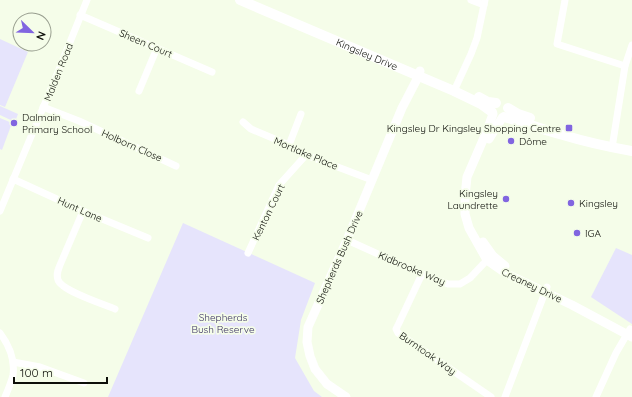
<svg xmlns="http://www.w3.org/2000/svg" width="632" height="397" font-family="Quicksand,sans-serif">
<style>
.green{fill:#e6e4fc}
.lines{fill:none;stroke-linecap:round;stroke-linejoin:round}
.minor{stroke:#fff;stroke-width:7}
.tertiary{stroke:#fff;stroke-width:9}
.secondary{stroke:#fff;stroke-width:10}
.poi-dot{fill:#8165e0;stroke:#f5fde9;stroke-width:1.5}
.labels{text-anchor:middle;stroke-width:3.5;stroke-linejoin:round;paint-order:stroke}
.street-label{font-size:10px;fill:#0d0f09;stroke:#f5fde9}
.poi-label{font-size:10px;fill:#0d0f09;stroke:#f5fde9;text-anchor:start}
.park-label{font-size:10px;fill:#3a3062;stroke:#f5fde9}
</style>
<rect width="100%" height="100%" fill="#f5fde9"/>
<g class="green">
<polygon points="0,39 28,52 5,107 0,105"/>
<polygon points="0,106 18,114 15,122 0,115"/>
<polygon points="0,118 12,123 2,150 0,149"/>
<polygon points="183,223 315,283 301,320 295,358 314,391 322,397 108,397"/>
<polygon points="616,248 632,255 632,324 591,297"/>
</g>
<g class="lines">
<g class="minor">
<polyline points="471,0 484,5"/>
<polyline points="565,0 557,44 625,66"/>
<polyline points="80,15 212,72"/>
<polyline points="139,91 157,48"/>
<polyline points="454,91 471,54 477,38 485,0"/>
<polyline points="43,107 79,121 176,166"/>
<polyline points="243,122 251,129 289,145 306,155 372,180"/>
<polyline points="289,145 301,114"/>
<polyline points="612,148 625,66 632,45"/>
<polyline points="13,179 83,211 148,238"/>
<polyline points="0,211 60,67 87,0"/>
<path d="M83 211 60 265C58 270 56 274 58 280 62 291 103 304 115 309"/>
<polyline points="347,240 422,274 448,284 460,284 470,278 487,260 491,257"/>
<polyline points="248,253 279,185 306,155"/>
<polyline points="422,274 399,323 396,329 398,333 491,397"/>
<path d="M0 333C9 345 15 360 13 375 11 383 8 390 5 397"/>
<polyline points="13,362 40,367 84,383"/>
<polyline points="505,397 547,287"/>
<polyline points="596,397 616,353 630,329"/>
</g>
<g class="tertiary">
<polyline points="493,114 486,133 467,177 465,196 465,214 469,228 487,260 507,274 572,305 632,337"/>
<polyline points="489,139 502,118"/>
<polyline points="483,242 493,256 505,266"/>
<polyline points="346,397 327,384 315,369 310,356 307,342 308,327 347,240 402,108 416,81 420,71"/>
</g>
<g class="secondary">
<path id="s1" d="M240 0 454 91 481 104 492 112"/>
<polyline points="479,97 488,102 496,103"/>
<polyline points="508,108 518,114 530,118"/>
<path d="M504 117C524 122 543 130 563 135 586 142 609 147 632 151"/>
</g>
</g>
<g class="poi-dot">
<circle cx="14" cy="123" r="4"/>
<rect x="565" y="124" width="8" height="8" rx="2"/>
<circle cx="511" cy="141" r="4"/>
<circle cx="506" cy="199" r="4"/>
<circle cx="571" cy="203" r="4"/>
<circle cx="577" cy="233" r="4"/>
</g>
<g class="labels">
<g class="street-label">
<text transform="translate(146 43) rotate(23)" y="4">Sheen Court</text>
<text dy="4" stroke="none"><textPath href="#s1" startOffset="138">Kingsley Drive</textPath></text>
<text transform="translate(58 72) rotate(-68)" y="4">Malden Road</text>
<text transform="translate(132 145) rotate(24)" y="4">Holborn Close</text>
<text transform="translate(306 153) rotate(23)" y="4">Mortlake Place</text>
<text transform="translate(80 209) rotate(24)" y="4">Hunt Lane</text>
<text transform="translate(268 212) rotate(-64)" y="4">Kenton Court</text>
<text transform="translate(339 257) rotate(-66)" y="4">Shepherds Bush Drive</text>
<text transform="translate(412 268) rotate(23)" y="4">Kidbrooke Way</text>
<text transform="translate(532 285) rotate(26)" y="4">Creaney Drive</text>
<text transform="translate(428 353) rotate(35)" y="4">Burntoak Way</text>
</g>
<g class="poi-label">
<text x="22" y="121">Dalmain<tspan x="22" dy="12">Primary School</tspan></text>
<text x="561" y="132" text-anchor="end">Kingsley Dr Kingsley Shopping Centre</text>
<text x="519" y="145">Dôme</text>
<text x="498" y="197" text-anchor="end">Kingsley<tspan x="498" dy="12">Laundrette</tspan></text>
<text x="579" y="207">Kingsley</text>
<text x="585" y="237">IGA</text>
</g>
<g class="park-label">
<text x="223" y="321">Shepherds<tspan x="223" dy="12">Bush Reserve</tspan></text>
</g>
</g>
<g transform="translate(32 32) rotate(113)"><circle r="19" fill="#f5fde9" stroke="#989e8f"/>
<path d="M0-3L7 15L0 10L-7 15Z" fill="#8165e0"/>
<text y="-6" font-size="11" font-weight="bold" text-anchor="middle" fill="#0d0f09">N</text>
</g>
<path d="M14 377v6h93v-6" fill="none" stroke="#0d0f09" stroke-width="2"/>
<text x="20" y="377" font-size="12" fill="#0d0f09" stroke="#f5fde9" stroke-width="3" paint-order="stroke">100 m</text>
</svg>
